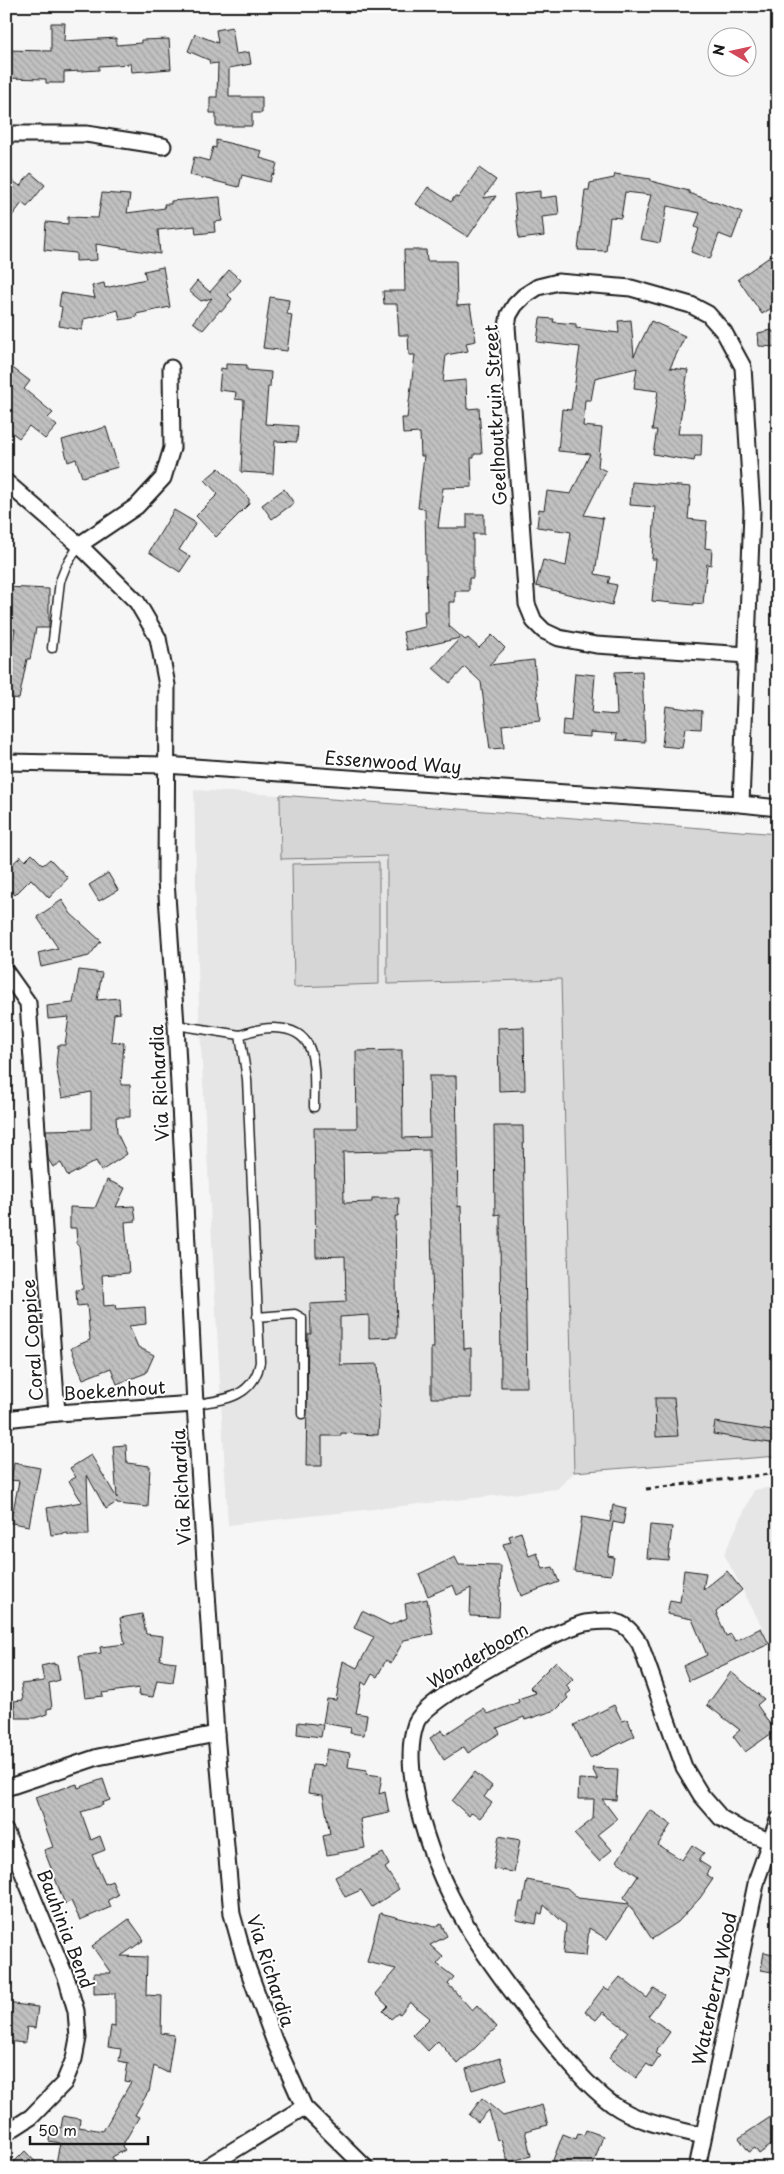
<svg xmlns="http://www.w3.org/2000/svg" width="784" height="2174" font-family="'Playpen Sans',sans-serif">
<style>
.built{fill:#e6e6e6}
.park{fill:#d6d6d6;stroke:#797979}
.building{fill:url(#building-back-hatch);stroke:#1c1c1c}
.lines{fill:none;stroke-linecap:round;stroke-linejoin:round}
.service-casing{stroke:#1c1c1c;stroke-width:11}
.minor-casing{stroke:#1c1c1c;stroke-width:19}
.path{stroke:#1c1c1c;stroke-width:3;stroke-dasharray:5 4;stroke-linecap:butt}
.service{stroke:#fff;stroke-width:8}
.minor{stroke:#fff;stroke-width:15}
.labels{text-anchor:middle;stroke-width:4;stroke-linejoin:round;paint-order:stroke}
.street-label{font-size:18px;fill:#1c1c1c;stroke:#fff}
</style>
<defs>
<pattern id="building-back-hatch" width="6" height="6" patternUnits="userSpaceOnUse" patternTransform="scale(1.25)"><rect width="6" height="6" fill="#c0c0c0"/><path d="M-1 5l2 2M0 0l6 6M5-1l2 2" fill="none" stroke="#a4a4a4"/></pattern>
</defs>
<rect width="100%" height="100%" fill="#f6f6f6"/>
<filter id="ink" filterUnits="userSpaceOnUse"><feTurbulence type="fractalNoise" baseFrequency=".02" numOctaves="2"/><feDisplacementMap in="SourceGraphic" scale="10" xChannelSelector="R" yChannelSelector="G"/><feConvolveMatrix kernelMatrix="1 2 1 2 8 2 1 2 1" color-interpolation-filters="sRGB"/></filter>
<g filter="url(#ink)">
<g class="built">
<polygon points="194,790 280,795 778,834 778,1456 575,1472 557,1489 228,1525 199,1011"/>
<polygon points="778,1486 778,1658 724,1554 754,1490"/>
</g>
<g class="park">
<polygon points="280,795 778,834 778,1456 574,1472 561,979 387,984 387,856 281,859"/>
<polygon points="379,862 379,984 294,987 292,864"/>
</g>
<g class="building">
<polygon points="51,23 65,23 64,41 116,38 116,45 141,43 141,40 169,39 171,69 132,72 131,64 99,66 99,70 64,72 64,83 46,83 46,79 6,78 6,50 51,51"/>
<polygon points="232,27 236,54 249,52 251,64 229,68 229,97 262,97 262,113 252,113 252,126 216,126 216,113 210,113 210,97 217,97 218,63 210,64 209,60 188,51 195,34 218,43 216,30"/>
<polygon points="216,140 262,151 260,158 277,163 274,175 272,174 270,182 242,175 239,187 190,175 194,157 209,161 213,147 216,148"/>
<polygon points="479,168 496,180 483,198 496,196 468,237 416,204 428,187 451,202 455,196 458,198"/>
<polygon points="31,173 45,185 27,207 22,203 6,224 6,176 20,186"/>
<polygon points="615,174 651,179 651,181 689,191 689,193 742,212 732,239 719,234 710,259 691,252 699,229 695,227 700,213 667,206 660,243 640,239 651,195 625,192 621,218 610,217 606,251 578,250 585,190 589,190 590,183 614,178"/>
<polygon points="540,191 540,198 557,196 559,215 542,217 544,236 519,239 514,194"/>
<polygon points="102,193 130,195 127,213 165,208 164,204 171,204 171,201 220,197 222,221 214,222 215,232 196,234 195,226 158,230 160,254 96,244 97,260 76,261 76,253 44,250 46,222 68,224 68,217 98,218"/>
<polygon points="404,250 426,250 427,261 456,261 457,306 470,305 476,341 466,343 468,351 446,355 443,382 466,380 467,409 479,408 482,454 474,454 474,458 471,458 472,487 443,488 438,528 467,528 467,514 484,514 484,534 473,534 473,578 469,578 469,591 455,591 455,602 449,602 449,626 465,640 468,638 479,648 492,635 505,648 489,665 534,660 540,721 502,725 504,748 490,749 481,682 465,667 450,683 433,668 460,638 407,650 403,632 425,627 424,611 427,611 425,509 418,508 424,456 421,456 420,433 403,434 402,418 407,418 415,355 409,355 408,335 399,335 397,304 384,304 383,291 405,291"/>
<polygon points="771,256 778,265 778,304 762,314 738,279"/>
<polygon points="163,267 170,307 136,314 137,317 120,320 118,310 84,319 82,330 59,326 62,307 59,306 61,293 95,298 92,286 104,283 105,288 146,279 144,271"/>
<polygon points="229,270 241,280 228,295 232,299 222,311 220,310 203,330 193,322 212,298 201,301 189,291 197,281 210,292"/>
<polygon points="270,297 289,300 287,314 292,315 287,351 263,348"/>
<polygon points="540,318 554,319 553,322 576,324 576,328 619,333 618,321 631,320 634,356 651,321 685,336 670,368 688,370 678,434 702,434 701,456 695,456 694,461 653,454 657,430 652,430 658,391 634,388 637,368 595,378 591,400 585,400 583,426 602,428 598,467 606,471 584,515 603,518 595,574 610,577 608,583 617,585 612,605 536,586 543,560 566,566 571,532 537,527 539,509 544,510 547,491 571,494 590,454 558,451 562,409 571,410 580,347 537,342"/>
<polygon points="772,330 772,332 778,332 778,347 759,346 758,333"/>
<polygon points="6,363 30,381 24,389 53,413 48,418 57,426 45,439 29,426 19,438 6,428"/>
<polygon points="226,364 247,365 247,370 271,372 270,387 268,387 265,424 298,426 297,442 275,441 273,474 241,472 244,400 235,399 236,392 219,390 221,368 226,369"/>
<polygon points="106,427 118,467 82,477 76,459 68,462 62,440"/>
<polygon points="219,468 249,499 249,504 216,537 196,516 218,494 205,480"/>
<polygon points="632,482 691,487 688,519 707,521 705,548 712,549 711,565 707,564 703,604 694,603 694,605 652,601 656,559 652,559 655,507 630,505"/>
<polygon points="284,489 294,503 272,519 262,505"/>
<polygon points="174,510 196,523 179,550 190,557 180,572 149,552"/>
<polygon points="6,587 49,589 49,628 36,628 30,659 27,659 19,699 6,697 6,657 10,658 15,629 6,629"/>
<polygon points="642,671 645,742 616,740 617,734 590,732 590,737 562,735 563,720 571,721 575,673 595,675 592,713 617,715 615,672"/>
<polygon points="666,706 702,711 701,729 685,728 682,748 662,746"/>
<polygon points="32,854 43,865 50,859 68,878 49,898 31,879 15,895 6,887 6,870 21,856 25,861"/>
<polygon points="108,873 118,890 99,901 89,885"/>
<polygon points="62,900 71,914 101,941 89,956 41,967 38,953 58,948 37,917"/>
<polygon points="79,970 102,973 97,1000 119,998 120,1013 114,1014 111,1041 124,1043 121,1085 130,1085 130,1117 116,1117 117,1133 127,1154 101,1171 96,1161 68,1176 61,1163 53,1167 48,1159 46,1130 91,1129 91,1092 62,1098 56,1065 58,1045 65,1045 69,1017 48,1019 47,1006 73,1003"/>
<polygon points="524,1027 525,1090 499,1091 498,1028"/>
<polygon points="402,1050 403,1138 430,1137 429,1076 456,1076 458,1207 461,1206 464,1349 471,1348 471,1398 431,1398 431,1348 434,1348 429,1150 343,1152 344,1203 372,1202 372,1198 399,1198 398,1216 395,1216 397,1337 369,1338 369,1315 340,1317 340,1365 378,1364 380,1400 378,1435 341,1433 341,1436 322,1436 322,1466 306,1466 308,1334 311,1334 310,1304 346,1302 345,1256 316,1257 314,1128 357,1128 356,1051"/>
<polygon points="494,1126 523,1126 527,1387 501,1387 500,1214 495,1215"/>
<polygon points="107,1180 125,1188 116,1207 134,1206 136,1221 125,1222 129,1273 102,1275 104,1306 115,1305 116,1309 145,1307 146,1324 129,1326 138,1347 154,1355 146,1373 117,1384 111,1368 83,1379 71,1348 90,1340 87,1305 77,1306 76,1290 83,1289 79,1245 77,1245 76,1228 70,1228 70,1207 95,1208"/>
<polygon points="655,1398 674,1398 678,1436 656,1437"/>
<polygon points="715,1422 778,1432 776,1444 713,1434"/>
<polygon points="126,1445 127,1463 150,1466 148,1507 117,1504 117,1502 106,1509 87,1475 89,1535 68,1535 68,1533 51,1535 47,1508 82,1502 69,1481 76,1477 70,1468 91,1455 117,1498 113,1446"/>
<polygon points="14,1463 40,1468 29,1526 6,1522 6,1512 13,1511 19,1481 11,1480"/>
<polygon points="613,1505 626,1508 623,1524 613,1522 608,1556 614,1557 611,1575 574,1571 582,1517 610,1522"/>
<polygon points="650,1525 672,1527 668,1560 647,1558"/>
<polygon points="521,1532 529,1556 537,1553 543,1569 553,1567 559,1582 521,1596 503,1544 511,1542 509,1536"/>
<polygon points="455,1557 459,1565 501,1566 499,1617 470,1616 471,1588 457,1595 453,1585 428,1596 419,1574"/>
<polygon points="684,1570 706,1573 703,1590 727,1571 742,1590 716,1612 726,1636 731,1634 735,1641 761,1628 769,1644 689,1681 683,1666 707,1655 692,1619 667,1614 670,1600 680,1602"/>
<polygon points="427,1599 433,1634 404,1640 391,1663 386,1660 377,1677 372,1674 366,1685 362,1682 356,1713 367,1715 364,1735 350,1733 351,1728 323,1723 327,1699 336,1700 343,1661 357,1668 374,1637 354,1628 362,1611 390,1625 407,1618 405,1604"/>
<polygon points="142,1614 146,1634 163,1636 160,1660 176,1662 173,1682 157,1680 153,1697 138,1695 139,1688 102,1693 103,1696 85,1698 79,1656 101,1653 100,1647 125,1644 120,1618"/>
<polygon points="556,1661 573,1679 566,1686 571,1691 566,1695 568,1698 556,1710 525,1720 524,1717 497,1728 500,1733 468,1753 464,1747 444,1760 430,1738 442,1730 444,1735 484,1709 488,1714 519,1702 518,1699 536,1693 530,1687"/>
<polygon points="54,1663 54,1665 57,1664 60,1680 49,1683 52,1708 47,1709 47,1714 35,1718 16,1718 14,1701 23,1700 21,1684 44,1681 41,1666"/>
<polygon points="731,1672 764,1699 757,1705 775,1731 745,1752 733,1736 740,1730 707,1705"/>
<polygon points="614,1705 622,1721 627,1719 635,1736 590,1758 574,1725"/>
<polygon points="298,1722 323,1725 321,1737 297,1734"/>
<polygon points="327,1749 350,1753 348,1767 367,1770 366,1774 382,1776 379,1794 385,1792 389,1813 360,1819 365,1848 327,1855 323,1836 330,1834 323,1795 308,1793 312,1765 324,1766"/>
<polygon points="592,1768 618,1769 616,1800 602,1799 617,1819 598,1834 612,1850 599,1861 574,1834 593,1819 594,1799 578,1799 579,1779 598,1780"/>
<polygon points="475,1772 492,1786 484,1797 492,1803 480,1818 472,1812 469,1816 452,1801"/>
<polygon points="103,1779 110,1800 102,1803 103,1805 81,1812 91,1840 100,1836 105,1850 92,1855 105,1884 112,1881 118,1895 108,1900 111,1907 80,1920 71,1901 65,1904 44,1850 53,1847 35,1797 77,1784 78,1788"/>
<polygon points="650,1810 671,1824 658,1845 682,1860 692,1845 704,1853 699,1861 710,1868 706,1874 713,1879 700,1898 678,1922 652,1939 629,1905 607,1939 589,1928 586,1956 563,1954 566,1925 544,1905 542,1914 538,1913 536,1924 516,1920 520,1902 523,1902 527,1880 567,1888 578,1898 629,1904 624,1897 638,1876 617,1861"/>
<polygon points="499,1836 520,1840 514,1872 493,1869"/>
<polygon points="383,1853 389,1865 385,1868 399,1889 372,1907 361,1890 345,1897 335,1877"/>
<polygon points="380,1913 435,1927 441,1924 447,1936 430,1945 443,1957 437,1964 454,1977 448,1984 472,2010 477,2005 497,2027 458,2064 438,2041 428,2051 413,2035 430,2018 410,2002 400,2014 398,2013 391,2019 383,2011 388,2006 375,1994 396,1969 367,1962"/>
<polygon points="129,1919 144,1940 121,1956 147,1957 146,1995 162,1996 161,2033 174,2035 168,2073 154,2066 149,2092 148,2092 135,2115 139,2117 122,2146 125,2150 112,2157 118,2168 55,2168 60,2143 49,2141 51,2127 61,2128 63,2116 80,2119 79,2127 103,2131 131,2082 125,2081 128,2063 119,2061 121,2049 108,2047 111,2026 115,2027 115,1993 94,1994 94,1973 111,1973 92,1946"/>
<polygon points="764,1952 778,1955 778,1973 761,1970"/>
<polygon points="620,1977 647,1998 654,1988 664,1995 648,2016 670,2032 655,2053 660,2056 652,2068 647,2064 636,2078 609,2058 628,2031 603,2012 596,2020 585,2012 604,1987 609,1990"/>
<polygon points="6,2003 38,2007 35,2028 27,2027 25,2043 6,2041"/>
<polygon points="500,2058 507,2079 472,2090 466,2069"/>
<polygon points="482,2098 503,2116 542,2105 548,2125 525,2131 531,2156 508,2162 501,2139 497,2140 489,2110 478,2122 469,2115"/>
<polygon points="778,2112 778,2140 759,2154 755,2148 749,2152 739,2138"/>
<polygon points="586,2130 603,2136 592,2168 550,2168 563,2134 576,2139 578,2133 584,2135"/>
<polygon points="25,2151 41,2168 8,2168"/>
</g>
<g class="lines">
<g class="service-casing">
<g id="service">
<polyline points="52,648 60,581 66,566 79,545"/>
<path d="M176 1025 240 1035 247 1079 260 1362C254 1397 225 1400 195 1404"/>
<path d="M240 1035C263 1026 302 1021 311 1052 316 1068 314 1090 314 1107"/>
<polyline points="257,1317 295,1314 302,1318 302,1414"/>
</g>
</g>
<g class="minor-casing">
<g id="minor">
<polyline points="6,134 86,134 163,146"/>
<polyline points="6,482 79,545 137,602 158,638 167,685 166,881 176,1025 195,1404 216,1734 232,1914 245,1961 274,2040 304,2107 366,2168"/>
<polyline points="79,545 137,506 163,478 172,448 171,368"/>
<polyline points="6,762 166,765 503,789 741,804 778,808"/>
<polyline points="741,804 752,511 743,367 724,332 708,314 691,305 631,288 558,282 538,287 524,296 515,305 509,315 507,326 527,604 534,621 544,631 559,638 596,645 747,655"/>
<polyline points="6,972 28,1003 57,1413"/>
<polyline points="6,1419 57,1413 195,1404"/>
<polyline points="6,1788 98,1757 216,1734"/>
<polyline points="6,1832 67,1980 76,2011 78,2038 74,2059 64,2083 31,2117 6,2133"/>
<path d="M703 2136C672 2128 639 2123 612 2104 585 2084 564 2057 543 2031 485 1960 438 1894 417 1803 412 1778 407 1748 416 1723 425 1697 556 1630 585 1623 592 1622 602 1621 609 1621 625 1622 632 1632 640 1644L684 1767 701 1795 721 1818 740 1829 769 1841"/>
<polyline points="205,2168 304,2107"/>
<polyline points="697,2168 757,1879 778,1820"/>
</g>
</g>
<polyline class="path" points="646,1489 778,1473"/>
<use href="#service" class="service"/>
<use href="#minor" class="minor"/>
</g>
</g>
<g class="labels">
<g class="street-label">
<text transform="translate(496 415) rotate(-93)" y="6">Geelhoutkruin Street</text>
<text transform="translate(393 763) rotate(4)" y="6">Essenwood Way</text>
<text transform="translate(160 1083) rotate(-93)" y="6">Via Richardia</text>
<text transform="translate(33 1340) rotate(-94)" y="6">Coral Coppice</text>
<text transform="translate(114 1391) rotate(-4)" y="6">Boekenhout</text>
<text transform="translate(182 1487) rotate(-93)" y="6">Via Richardia</text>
<text transform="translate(478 1656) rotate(-30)" y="6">Wonderboom</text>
<text transform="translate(65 1929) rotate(69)" y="6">Bauhinia Bend</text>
<text transform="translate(270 1971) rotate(72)" y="6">Via Richardia</text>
<text transform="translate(715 1989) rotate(-78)" y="6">Waterberry Wood</text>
</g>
</g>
<rect width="784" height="2174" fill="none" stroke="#fff" stroke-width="25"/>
<rect x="12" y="12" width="759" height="2149" fill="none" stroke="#1c1c1c" stroke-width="2" filter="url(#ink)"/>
<g transform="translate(732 52) rotate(279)"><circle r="24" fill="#ffffff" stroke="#a4a4a4"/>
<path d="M0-4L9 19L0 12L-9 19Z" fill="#d1495b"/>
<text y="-8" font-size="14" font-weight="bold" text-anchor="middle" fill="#1c1c1c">N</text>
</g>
<path d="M30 2136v8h118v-8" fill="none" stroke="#1c1c1c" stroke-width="2.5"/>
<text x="38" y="2136" font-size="15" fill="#1c1c1c" stroke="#ffffff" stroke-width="4" paint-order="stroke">50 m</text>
</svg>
